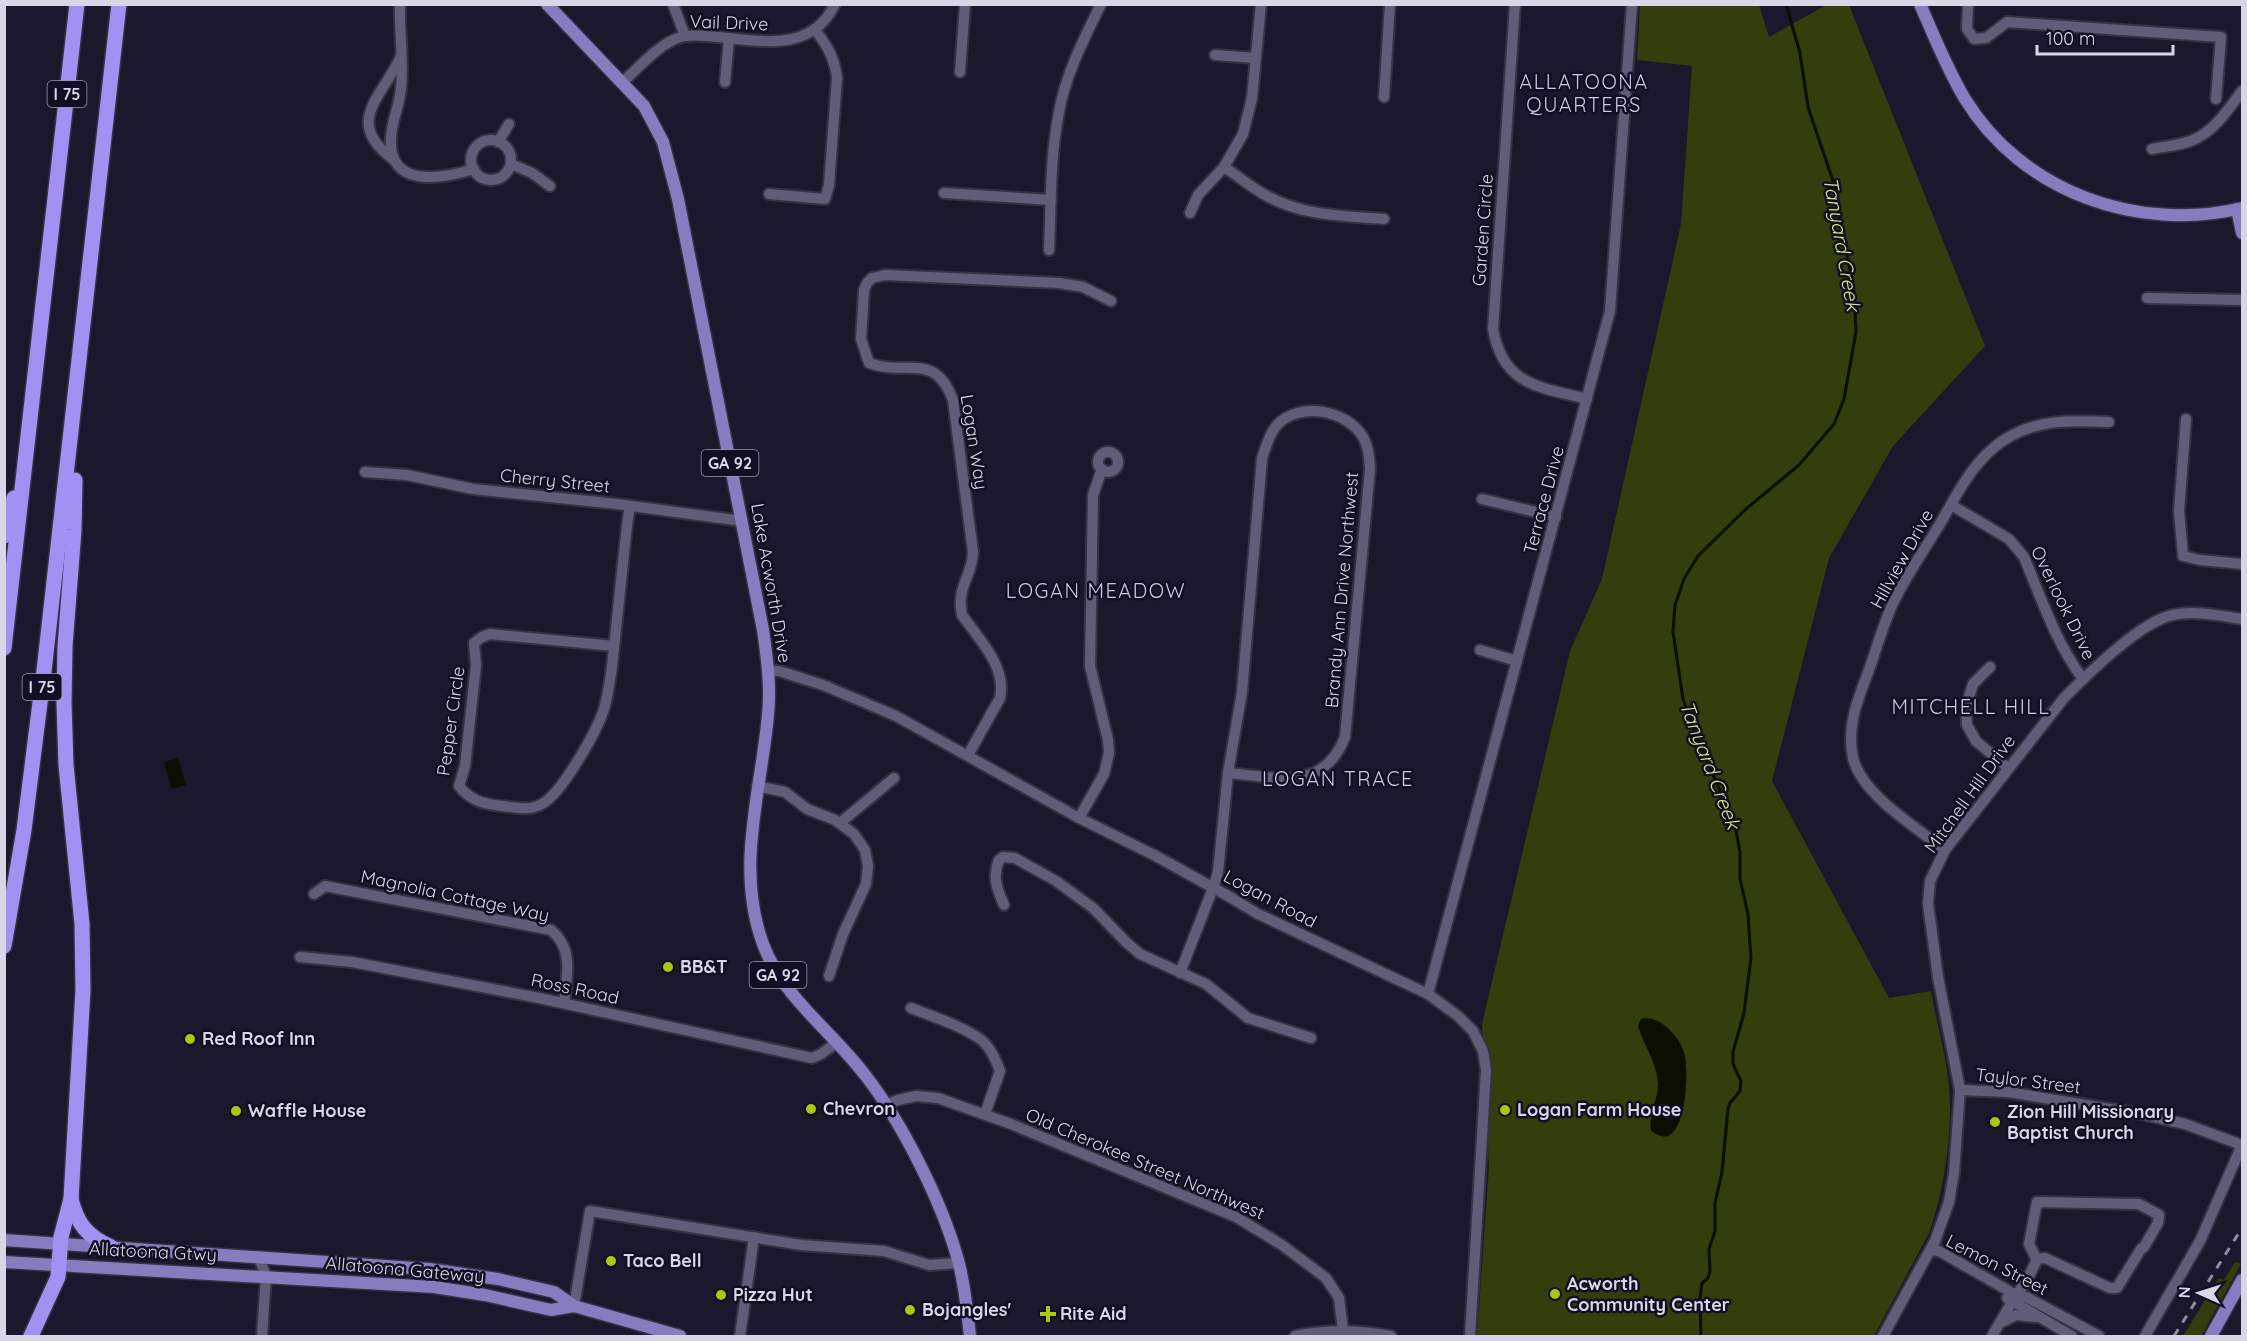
<svg xmlns="http://www.w3.org/2000/svg" width="2247" height="1341" font-family="Quicksand,sans-serif">
<style>
.green{fill:#343d0c}
.water{fill:#0b0e00}
.lines{fill:none;stroke-linecap:round;stroke-linejoin:round}
.stream{stroke:#0b0e00;stroke-width:3}
.minor-casing{stroke:#353243;stroke-width:14}
.major-casing{stroke:#353243;stroke-width:15}
.highway-casing{stroke:#353243;stroke-width:18}
.minor{stroke:#615d78;stroke-width:10}
.major{stroke:#887cc1;stroke-width:12}
.highway{stroke:#a290f2;stroke-width:15}
.rail{stroke:#8f8d9f;stroke-width:3;stroke-dasharray:8 8;stroke-linecap:butt}
.poi-dot{fill:#acc611;stroke:#120e23;stroke-width:2}
.labels{text-anchor:middle;stroke-width:5;stroke-linejoin:round;paint-order:stroke}
.shield{fill:#120e23;stroke:#9d9bac;stroke-width:1.5}
.shield-label{font-size:16px;font-weight:bold;fill:#d9d7e7}
.street-label{font-size:18px;fill:#d9d7e7;stroke:#120e23}
.poi-label{font-size:18px;font-weight:bold;fill:#d9d7e7;stroke:#120e23;text-anchor:start}
.neighbourhood-label{font-size:20px;letter-spacing:1.5px;fill:#ccc8e7;stroke:#120e23}
.water-label{font-size:20px;font-style:italic;fill:#d2e685;stroke:#120e23}
</style>
<rect width="100%" height="100%" fill="#1b182d"/>
<g class="green">
<path d="M1640 5H1759L1769 37 1826 5H1849L1985 346 1893 446 1829 558 1772 781 1889 998 1931 991C1938 1030 1951 1071 1950 1110 1950 1147 1942 1198 1929 1233L1874 1336H1477L1489 1167 1482 1024 1570 651 1602 579 1681 224 1692 66 1637 60Z"/>
<polygon points="2235,1262 2241,1264 2201,1336 2183,1336 2219,1278 2224,1280"/>
</g>
<g class="water">
<polygon points="178,758 186,785 172,789 164,762"/>
<path d="M1644 1018C1662 1017 1679 1037 1684 1052 1689 1069 1687 1128 1668 1136 1663 1138 1656 1134 1651 1131 1648 1116 1658 1100 1658 1084 1657 1062 1644 1046 1638 1026L1641 1019Z"/>
</g>
<g class="lines">
<polyline class="stream" points="1701,1336 1700,1298 1702,1283 1708,1278 1710,1271 1709,1249 1715,1231 1715,1203 1722,1172 1728,1109 1730,1103 1740,1091 1741,1081 1733,1064 1733,1052 1744,1013 1751,958 1748,914 1740,879 1740,852 1735,825 1697,738 1683,699 1673,632 1675,605 1684,579 1698,556 1746,509 1799,465 1834,424 1844,399 1856,332 1854,291 1834,184 1808,107 1800,53 1786,4"/>
<g class="minor-casing">
<g id="minor">
<path d="M400 4C399 32 404 60 401 88 400 104 392 120 391 137 387 189 442 179 474 169"/>
<polyline points="673,4 685,36"/>
<path d="M1515 4 1493 329C1503 386 1540 387 1587 399"/>
<polyline points="1968,4 1967,29 1974,39 1986,38 2007,22 2221,37 2216,99"/>
<polyline points="1215,55 1255,58"/>
<polyline points="960,72 965,4"/>
<path d="M623 82C638 68 661 42 681 37 693 34 705 36 717 37 761 41 812 53 835 4"/>
<polyline points="725,82 729,38"/>
<polyline points="1384,97 1390,4"/>
<circle cx="491" cy="160" r="20"/>
<polyline points="498,142 509,124"/>
<path d="M2152 149C2167 146 2186 145 2199 137 2217 127 2230 107 2242 91"/>
<path d="M394 160C342 122 383 97 401 56"/>
<polyline points="511,164 532,173 550,186"/>
<path d="M1224 167C1238 176 1252 188 1267 196 1304 216 1343 216 1384 219"/>
<polyline points="944,193 1051,200"/>
<path d="M769 194 825 199 829 185 837 78C835 59 827 45 815 30"/>
<polyline points="1190,213 1198,195 1224,167 1243,134 1252,98 1261,4"/>
<path d="M1049 250C1051 204 1050 157 1059 112 1066 73 1084 39 1101 4"/>
<polyline points="2147,298 2242,300"/>
<polyline points="2186,419 2179,511 2183,556 2200,560 2242,564"/>
<circle cx="1108" cy="462" r="10"/>
<polyline points="365,472 407,475 473,489 617,504 742,521"/>
<polyline points="1482,499 1556,517"/>
<path d="M1951 505 2009 539 2024 557C2041 598 2056 643 2083 679"/>
<path d="M614 646 490 634 482 637 474 643 476 665 465 766 459 786C474 806 496 805 519 808 527 809 535 808 542 804 562 793 595 734 603 712 608 697 610 681 612 666L627 525 630 506"/>
<polyline points="1480,650 1517,661"/>
<polyline points="1990,667 1973,684 1966,707 1967,725 1976,741 2008,768"/>
<polyline points="769,671 779,671 823,685 896,716 1079,818 1154,855 1230,897 1258,914 1428,994 1458,1016 1473,1031 1483,1051 1486,1070 1470,1336"/>
<path d="M968 755 1000 698C1007 667 979 639 962 615 956 586 972 578 973 552L953 400C934 350 906 377 869 363L861 339 864 290 867 283 872 278 885 275 1059 283 1083 287 1111 301"/>
<polyline points="757,786 785,792 807,809 835,820 854,834 865,850 868,866 866,884 843,934 829,976"/>
<polyline points="1079,818 1104,774 1109,753 1108,740 1090,666 1093,495 1102,469"/>
<polyline points="840,823 894,778"/>
<path d="M1945 850C1916 827 1862 795 1853 758 1846 727 1858 699 1869 670 1876 650 1882 629 1890 610 1902 581 1922 554 1938 527 1957 495 1972 461 2004 440 2036 419 2072 420 2109 422"/>
<path d="M314 894 325 886 551 930C574 949 567 976 564 1003"/>
<path d="M1004 905C997 889 992 877 999 860L1003 857 1015 858 1056 881 1093 908 1126 942 1140 954 1206 984 1248 1018 1311 1038"/>
<polyline points="300,957 352,962 539,998 812,1058 821,1054 836,1043"/>
<path d="M1180 973 1213 888 1218 872 1228 773 1242 692 1262 458C1266 447 1269 434 1277 425 1300 401 1347 410 1363 437 1369 447 1369 458 1370 469L1345 737C1323 793 1276 777 1228 773"/>
<polyline points="1428,994 1610,311 1632,4"/>
<path d="M911 1008C934 1017 960 1025 980 1039 990 1046 996 1060 1000 1071L985 1114"/>
<polyline points="1960,1090 2008,1092 2141,1114 2185,1124 2242,1145"/>
<polyline points="886,1105 898,1100 916,1096 938,1098 1011,1124 1236,1217 1282,1245 1326,1278 1339,1298 1343,1330"/>
<polyline points="1931,1250 1939,1251 2016,1295 2026,1297 2099,1336"/>
<polyline points="259,1258 266,1276 262,1336"/>
<polyline points="2007,1298 2072,1336"/>
<polyline points="574,1306 590,1211 801,1245 884,1251 929,1265 959,1263"/>
<polyline points="2000,1323 2016,1315 2035,1317"/>
<polyline points="740,1336 754,1237"/>
<path d="M1295 1336C1328 1329 1359 1330 1391 1336"/>
<path d="M1883 1336 1935 1241 1949 1202 1954 1173 1960 1090 1938 977 1928 904 1930 881 1945 850 2064 698C2088 674 2141 621 2173 615 2195 610 2221 616 2242 619"/>
<polyline points="1992,1336 2016,1295 2026,1282 2037,1260 2029,1244 2037,1202 2139,1204 2159,1215 2158,1223 2144,1247 2141,1249 2117,1288 2110,1288 2045,1258 2036,1259"/>
<polyline points="2145,1336 2200,1241 2242,1145"/>
</g>
</g>
<g class="major-casing">
<g id="major">
<path d="M547 4 644 106 663 142 678 199 763 630C767 658 771 686 768 715 761 792 735 868 763 944 783 998 831 1030 865 1075 902 1122 942 1202 958 1260 965 1285 967 1311 970 1336"/>
<path d="M1920 4C1934 36 1947 69 1965 99 2022 192 2138 233 2242 208"/>
<polyline points="2237,209 2242,233"/>
<polyline points="4,1240 429,1269 498,1279 554,1292 574,1306 680,1336"/>
<polyline points="4,1262 434,1287 485,1295 551,1310 574,1306"/>
<polyline points="2211,1336 2242,1280"/>
</g>
</g>
<g class="highway-casing">
<g id="highway">
<polyline points="4,536 14,498"/>
<polyline points="4,648 77,4"/>
<polyline points="4,946 24,830 44,671 119,4"/>
<path d="M71 1199C77 1224 88 1237 111 1247"/>
<polyline points="31,1336 58,1277 61,1237 71,1199 83,990 82,924 66,765 64,703 65,646 74,530 75,480"/>
</g>
</g>
<use href="#minor" class="minor"/>
<use href="#major" class="major"/>
<use href="#highway" class="highway"/>
<polyline class="rail" points="2174,1336 2242,1228"/>
</g>
<g class="poi-dot">
<circle cx="668" cy="967" r="6"/>
<circle cx="190" cy="1039" r="6"/>
<circle cx="811" cy="1109" r="6"/>
<circle cx="1505" cy="1110" r="6"/>
<circle cx="236" cy="1111" r="6"/>
<circle cx="1995" cy="1122" r="6"/>
<circle cx="611" cy="1261" r="6"/>
<circle cx="1555" cy="1294" r="6"/>
<circle cx="721" cy="1295" r="6"/>
<circle cx="910" cy="1310" r="6"/>
<path d="M1045 1305h6v6h6v6h-6v6h-6v-6h-6v-6h6z"/>
</g>
<g class="labels">
<g class="shield">
<rect x="47.5" y="81" width="39" height="26" rx="4.5"/>
<rect x="701.5" y="450" width="57" height="26" rx="4.5"/>
<rect x="22.5" y="674" width="39" height="26" rx="4.5"/>
<rect x="749.5" y="962" width="57" height="26" rx="4.5"/>
</g>
<g class="shield-label">
<text x="67" y="100">I 75</text>
<text x="730" y="469">GA 92</text>
<text x="42" y="693">I 75</text>
<text x="778" y="981">GA 92</text>
</g>
<g class="street-label">
<text transform="translate(729 23) rotate(2)" y="6">Vail Drive</text>
<text transform="translate(1483 230) rotate(-86)" y="6">Garden Circle</text>
<text transform="translate(974 442) rotate(81)" y="6">Logan Way</text>
<text transform="translate(555 481) rotate(6)" y="6">Cherry Street</text>
<text transform="translate(1544 500) rotate(-75)" y="6">Terrace Drive</text>
<text transform="translate(1902 559) rotate(-61)" y="6">Hillview Drive</text>
<text transform="translate(771 583) rotate(80)" y="6">Lake Acworth Drive</text>
<text transform="translate(1342 590) rotate(-85)" y="6">Brandy Ann Drive Northwest</text>
<text transform="translate(2063 603) rotate(64)" y="6">Overlook Drive</text>
<text transform="translate(451 721) rotate(-82)" y="6">Pepper Circle</text>
<text transform="translate(1970 794) rotate(-54)" y="6">Mitchell Hill Drive</text>
<text transform="translate(455 896) rotate(12)" y="6">Magnolia Cottage Way</text>
<text transform="translate(1270 899) rotate(28)" y="6">Logan Road</text>
<text transform="translate(575 989) rotate(12)" y="6">Ross Road</text>
<text transform="translate(2028 1081) rotate(7)" y="6">Taylor Street</text>
<text transform="translate(1145 1164) rotate(23)" y="6">Old Cherokee Street Northwest</text>
<text transform="translate(153 1252) rotate(3)" y="6">Allatoona Gtwy</text>
<text transform="translate(1997 1265) rotate(27)" y="6">Lemon Street</text>
<text transform="translate(405 1270) rotate(5)" y="6">Allatoona Gateway</text>
</g>
<g class="poi-label">
<text x="680" y="973">BB&amp;T</text>
<text x="202" y="1045">Red Roof Inn</text>
<text x="823" y="1115">Chevron</text>
<text x="1517" y="1116">Logan Farm House</text>
<text x="248" y="1117">Waffle House</text>
<text x="2007" y="1118">Zion Hill Missionary<tspan x="2007" dy="21">Baptist Church</tspan></text>
<text x="623" y="1267">Taco Bell</text>
<text x="1567" y="1290">Acworth<tspan x="1567" dy="21">Community Center</tspan></text>
<text x="733" y="1301">Pizza Hut</text>
<text x="922" y="1316">Bojangles'</text>
<text x="1060" y="1320">Rite Aid</text>
</g>
<g class="neighbourhood-label">
<text x="1584" y="89">ALLATOONA<tspan x="1584" dy="23">QUARTERS</tspan></text>
<text x="1096" y="598">LOGAN MEADOW</text>
<text x="1971" y="714">MITCHELL HILL</text>
<text x="1338" y="786">LOGAN TRACE</text>
</g>
<g class="water-label">
<text transform="translate(1842 244) rotate(80)" y="7">Tanyard Creek</text>
<text transform="translate(1710 765) rotate(69)" y="7">Tanyard Creek</text>
</g>
</g>
<rect width="2247" height="1341" fill="none" stroke="#d9d7e7" stroke-width="12"/>
<g transform="translate(2199 1293) rotate(273)" stroke="#120e23" stroke-width="4.5" paint-order="stroke">
<path d="M0-4.5L10 22L0 15L-10 22Z" fill="#d9d7e7"/>
<text y="-9" font-size="16" font-weight="bold" text-anchor="middle" fill="#d9d7e7">N</text>
</g>
<path d="M2037 45v9h136v-9" fill="none" stroke="#d9d7e7" stroke-width="3"/>
<text x="2046" y="45" font-size="18" fill="#d9d7e7" stroke="#120e23" stroke-width="4.5" paint-order="stroke">100 m</text>
</svg>
